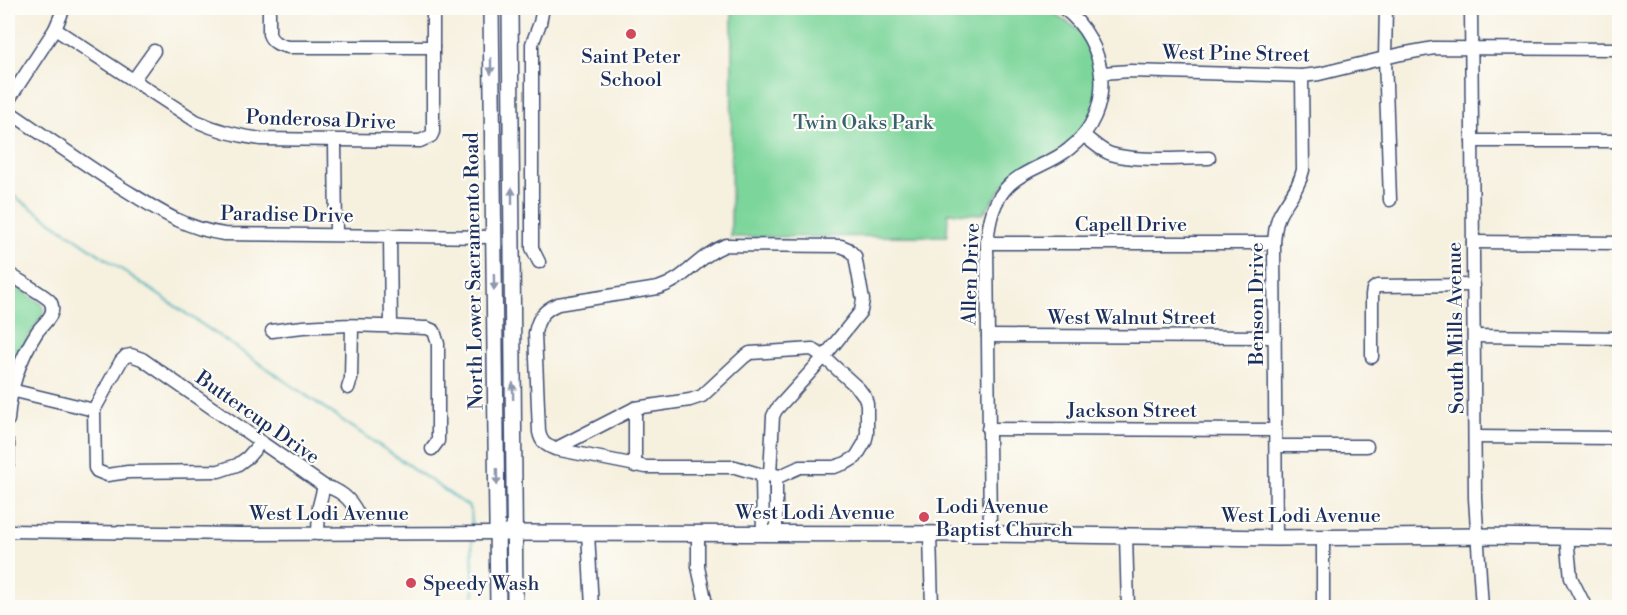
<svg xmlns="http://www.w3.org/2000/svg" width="1627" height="615" font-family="'Libre Bodoni',serif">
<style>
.green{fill:#7cd59a;stroke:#4c827c;stroke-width:1.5}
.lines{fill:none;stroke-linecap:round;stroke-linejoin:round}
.stream{stroke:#3bacb6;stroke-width:2}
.minor-casing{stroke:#3c4c71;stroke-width:15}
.major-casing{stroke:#3c4c71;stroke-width:18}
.minor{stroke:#fff;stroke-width:12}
.major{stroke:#fff;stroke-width:15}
.oneway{fill:#8d97ae}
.poi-dot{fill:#d1495b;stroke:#fdfcf7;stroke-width:2}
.labels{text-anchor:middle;stroke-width:4.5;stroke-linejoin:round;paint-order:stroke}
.street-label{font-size:20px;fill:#1b2f5e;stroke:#fdfcf7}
.poi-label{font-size:20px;fill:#1b2f5e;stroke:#fdfcf7;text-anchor:start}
.park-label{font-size:20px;fill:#386170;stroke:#fdfcf7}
</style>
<rect width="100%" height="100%" fill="#fdfcf7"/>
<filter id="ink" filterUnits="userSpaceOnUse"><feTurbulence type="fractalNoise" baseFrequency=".0167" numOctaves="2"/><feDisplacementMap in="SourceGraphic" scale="12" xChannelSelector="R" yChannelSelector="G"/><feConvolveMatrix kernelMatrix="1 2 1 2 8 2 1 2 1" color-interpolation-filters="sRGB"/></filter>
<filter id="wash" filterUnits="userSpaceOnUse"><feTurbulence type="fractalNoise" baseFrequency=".008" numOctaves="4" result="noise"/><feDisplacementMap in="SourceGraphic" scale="24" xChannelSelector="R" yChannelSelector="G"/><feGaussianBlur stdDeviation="1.35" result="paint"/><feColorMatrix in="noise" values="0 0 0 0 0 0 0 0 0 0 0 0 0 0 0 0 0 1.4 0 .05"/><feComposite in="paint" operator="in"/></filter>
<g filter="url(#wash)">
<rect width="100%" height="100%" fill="#f6f0de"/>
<g class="green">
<polygon points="732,8 1045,8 1089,36 1099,106 1069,149 1014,171 983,214 948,213 947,236 731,237"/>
<polygon points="8,281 42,304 44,312 16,357 8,380"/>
</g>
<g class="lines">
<g class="stream">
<polyline points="8,192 468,506 471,512 472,530"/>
<polyline points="472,539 474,608"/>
</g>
</g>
</g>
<g filter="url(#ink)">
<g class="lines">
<g class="minor-casing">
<g id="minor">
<path d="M269 8V34C272 43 280 45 288 47H433"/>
<polyline points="1386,8 1385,58 1390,200"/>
<polyline points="1471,8 1475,498 1482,608"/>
<path d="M55 29 196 121C218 131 237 136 261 139L420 141 431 136 433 132V8"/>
<polyline points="1102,73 1130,71 1302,76 1319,74 1401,54 1434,48 1620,49"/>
<polyline points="134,79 154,51"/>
<polyline points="8,101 55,29 64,8"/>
<path d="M8 111C45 136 81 162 119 186 155 208 182 228 224 234L493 237"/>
<path d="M1084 136C1093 142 1101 151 1111 154 1138 162 1181 158 1209 158"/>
<polyline points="335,141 336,234"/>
<polyline points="1472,141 1620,141"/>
<polyline points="390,235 391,327"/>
<polyline points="1473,242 1620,243"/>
<polyline points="987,243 1274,243"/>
<polyline points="539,262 532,248 532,44 540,23 543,8"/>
<path d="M8 273C13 277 49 298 50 301 58 314 43 323 37 332 19 360 10 388 8 420"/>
<path d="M272 331C322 322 377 326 427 328L434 331 438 344V441L432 449"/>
<polyline points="988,336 1275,337"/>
<polyline points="1474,336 1620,338"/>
<polyline points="1372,357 1372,295 1373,289 1377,286 1474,285"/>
<polyline points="348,388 351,379 352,327"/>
<polyline points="11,390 94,410"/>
<polyline points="988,429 1275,430"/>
<polyline points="1475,437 1620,438"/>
<path d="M261 442 248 457 237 465 219 471 128 472 107 475 97 471 95 468 94 410 121 361 126 356 131 355 142 359 324 486C340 490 350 498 358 514"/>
<polyline points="8,443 8,463"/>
<polyline points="1276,446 1367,446"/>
<path d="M555 449 635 408 690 400 702 396 744 357 750 353 812 349 824 357 859 389 865 397 867 404V434L865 442 856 457 846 463 834 467H800L780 476 762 475 735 467H646L555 449C545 445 541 442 539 432L535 333C538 317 544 310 558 304L658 288C687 279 696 257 726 245L841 246 848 249 855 256 863 300 861 311 824 357 776 410 773 416 770 475"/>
<polyline points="635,466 635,408"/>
<polyline points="762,475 763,534"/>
<polyline points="8,531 241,534 498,533"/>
<polyline points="588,533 592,608"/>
<polyline points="698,533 698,567 707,608"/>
<polyline points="318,534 319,506 324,486"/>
<polyline points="776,534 776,475"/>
<polyline points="930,534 932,608"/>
<path d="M990 534 987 243C989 221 993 200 1010 184 1027 168 1051 164 1069 149 1117 112 1109 42 1063 8"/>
<polyline points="1126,535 1128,608"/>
<polyline points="1323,537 1323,608"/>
<polyline points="1567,537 1571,578 1586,608"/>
<path d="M1276 538 1274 243C1275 234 1275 223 1280 214 1288 199 1299 188 1303 170L1302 76"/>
</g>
</g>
<g class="major-casing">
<g id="major">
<polyline points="491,8 498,608"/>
<polyline points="510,8 515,608"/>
<polyline points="498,533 990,534 1276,538 1479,536 1620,538"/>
</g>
</g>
<use href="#minor" class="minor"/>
<use href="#major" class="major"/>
</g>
<defs><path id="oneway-solid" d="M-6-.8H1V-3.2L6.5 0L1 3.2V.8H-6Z" transform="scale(1.5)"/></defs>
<g class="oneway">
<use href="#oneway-solid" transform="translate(491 66) rotate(90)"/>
<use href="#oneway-solid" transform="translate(512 196) rotate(-90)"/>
<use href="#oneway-solid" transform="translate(494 282) rotate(89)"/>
<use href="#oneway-solid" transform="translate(513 391) rotate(-91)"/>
<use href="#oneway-solid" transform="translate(497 477) rotate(89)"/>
</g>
</g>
<g class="poi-dot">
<circle cx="631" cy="34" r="6"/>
<circle cx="924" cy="517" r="6"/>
<circle cx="411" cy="583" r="6"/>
</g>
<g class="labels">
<g class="street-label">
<text transform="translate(1236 53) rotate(1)" y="7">West Pine Street</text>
<text transform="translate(321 119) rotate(2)" y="7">Ponderosa Drive</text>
<text transform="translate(287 214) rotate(1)" y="7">Paradise Drive</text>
<text x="1131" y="231">Capell Drive</text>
<text transform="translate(473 271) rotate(-91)" y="7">North Lower Sacramento Road</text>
<text transform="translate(970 274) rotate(-88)" y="7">Allen Drive</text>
<text transform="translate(1256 304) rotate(-90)" y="7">Benson Drive</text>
<text x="1132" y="324">West Walnut Street</text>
<text transform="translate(1455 328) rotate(-91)" y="7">South Mills Avenue</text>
<text x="1132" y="417">Jackson Street</text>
<text transform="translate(258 417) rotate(35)" y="7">Buttercup Drive</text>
<text x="815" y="519">West Lodi Avenue</text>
<text x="329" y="520">West Lodi Avenue</text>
<text x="1301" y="522">West Lodi Avenue</text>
</g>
<g class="poi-label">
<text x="631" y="63" text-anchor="middle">Saint Peter<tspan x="631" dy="23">School</tspan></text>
<text x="936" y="513">Lodi Avenue<tspan x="936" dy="23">Baptist Church</tspan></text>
<text x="423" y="590">Speedy Wash</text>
</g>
<g class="park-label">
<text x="863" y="129">Twin Oaks Park</text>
</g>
</g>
<rect width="1627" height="615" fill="none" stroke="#fdfcf7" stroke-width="30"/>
</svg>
